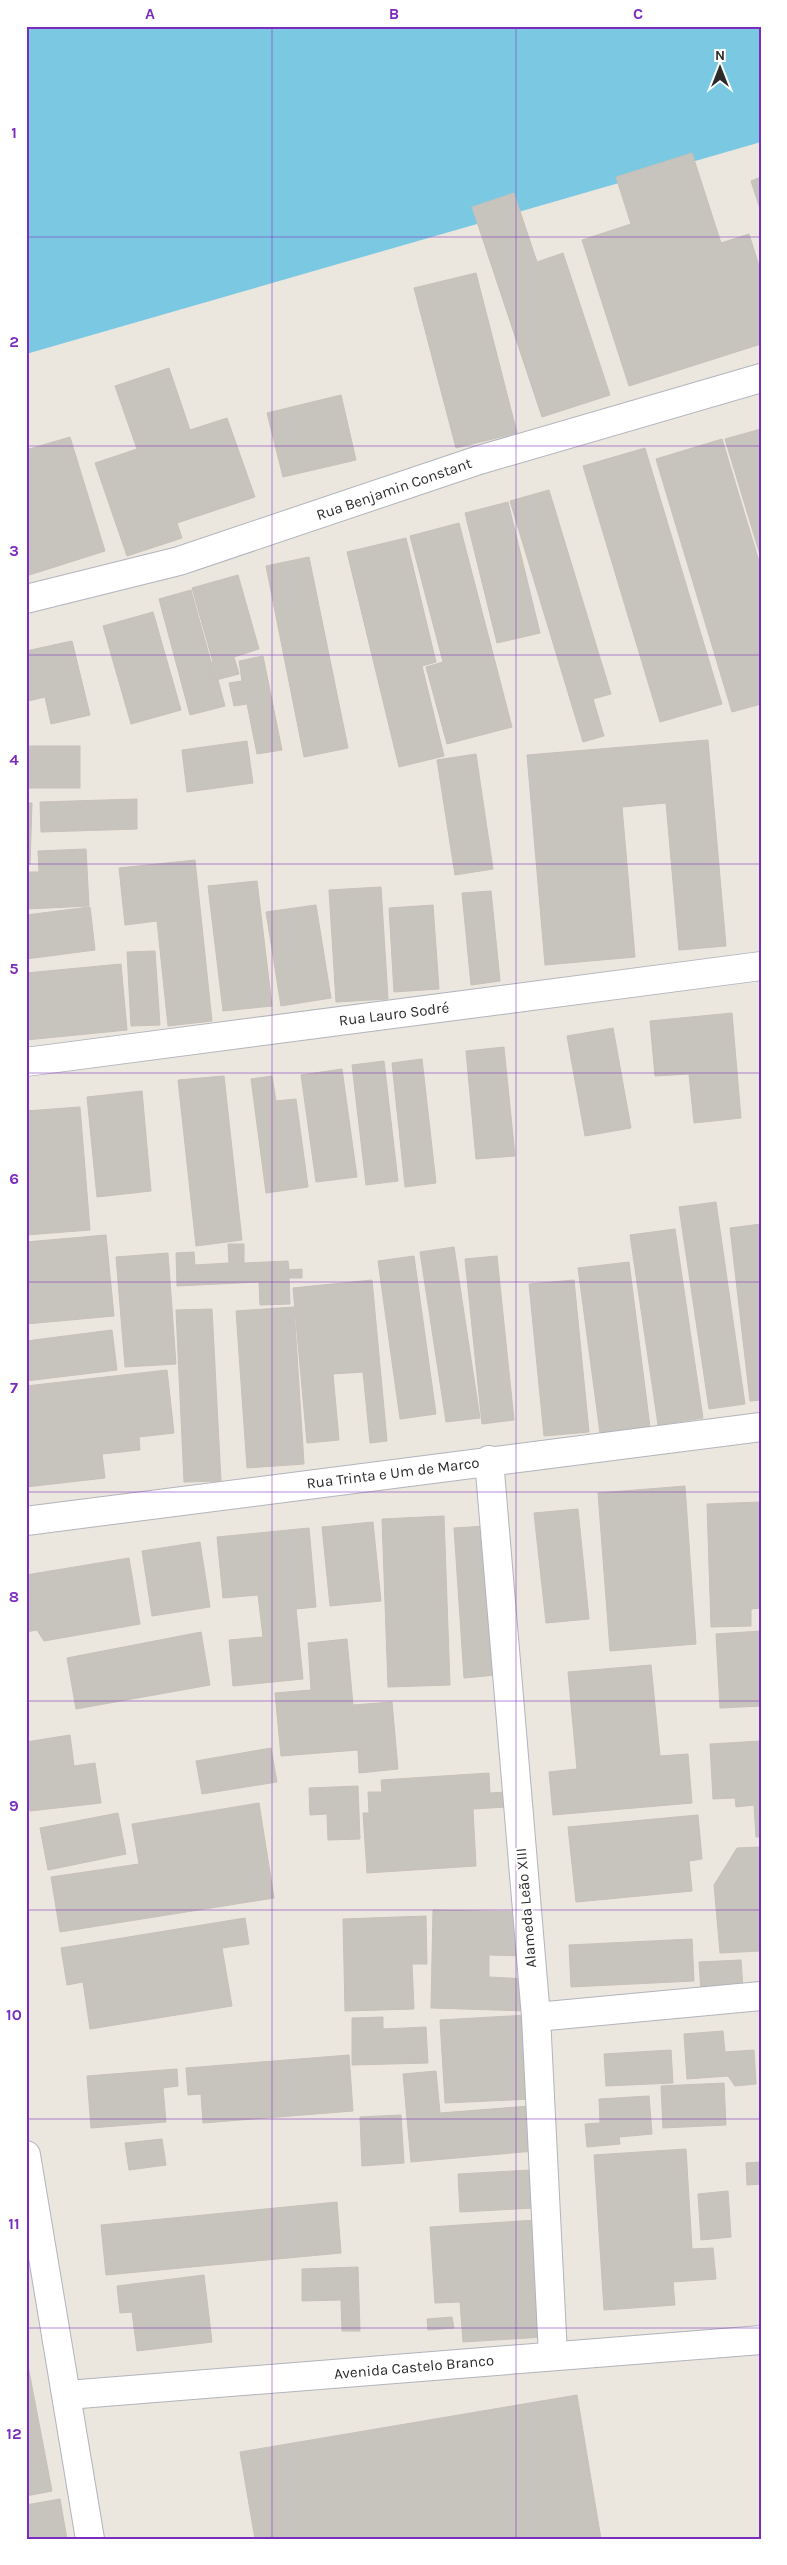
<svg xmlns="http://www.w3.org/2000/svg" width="787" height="2565" font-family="Karla,sans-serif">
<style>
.water{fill:#7bc8e3}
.building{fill:#c7c4bd;stroke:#c7c1b8}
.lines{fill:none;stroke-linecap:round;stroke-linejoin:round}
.street-casing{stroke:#b2b4bd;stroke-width:30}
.secondary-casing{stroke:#b2b4bd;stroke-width:30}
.street{stroke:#fff;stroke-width:28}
.secondary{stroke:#fff;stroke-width:28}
.grid{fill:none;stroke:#7b2cbf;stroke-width:1;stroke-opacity:0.55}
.labels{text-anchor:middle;stroke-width:4;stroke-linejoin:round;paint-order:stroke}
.street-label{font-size:15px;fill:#2b2b2b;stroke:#fff}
.neatline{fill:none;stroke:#7b2cbf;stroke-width:2}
.grid-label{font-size:16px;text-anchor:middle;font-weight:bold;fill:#7b2cbf}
</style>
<rect width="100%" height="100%" fill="#ebe6de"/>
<polygon class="water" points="26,26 761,26 761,142 26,354"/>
<g class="building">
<polygon points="692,153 721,243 749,234 761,272 761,344 629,386 582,240 631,224 616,177"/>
<polygon points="761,177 761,212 751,181"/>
<polygon points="514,193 537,262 563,253 610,395 542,417 472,207"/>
<polygon points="476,273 517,433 456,448 414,288"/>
<polygon points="169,368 190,430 227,418 255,497 177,523 182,538 127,556 95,463 137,449 115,386"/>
<polygon points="341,395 356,460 283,477 267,413"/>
<polygon points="761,429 761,558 725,439"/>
<polygon points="70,437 105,551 26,576 26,450"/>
<polygon points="722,439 761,568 761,704 732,712 656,459"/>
<polygon points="645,448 722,704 660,722 583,466"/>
<polygon points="549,490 611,694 593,699 604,736 583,742 510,501"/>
<polygon points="508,502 540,633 497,643 465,513"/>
<polygon points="459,523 512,727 447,744 426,667 443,662 410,536"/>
<polygon points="406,538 436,662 422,666 444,756 399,767 347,552"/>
<polygon points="309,557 348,748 304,757 266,566"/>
<polygon points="238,575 259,649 234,657 239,674 212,681 207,663 213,662 192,588"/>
<polygon points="191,590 211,662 206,662 212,682 218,680 225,706 190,715 159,599"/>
<polygon points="153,612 181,710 131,724 103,626"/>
<polygon points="72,641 90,715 51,724 45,697 28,701 26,651"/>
<polygon points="263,656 282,750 257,754 247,704 234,706 229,683 242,681 239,661"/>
<polygon points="708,740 726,946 679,950 666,803 622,807 635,957 545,965 527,755"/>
<polygon points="247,741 253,783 187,792 182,750"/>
<rect x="26" y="746" width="54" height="42"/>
<polygon points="476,754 493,869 455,875 437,760"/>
<polygon points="137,799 137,829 41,832 40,802"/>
<polygon points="26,803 32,803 30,864 26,864"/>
<polygon points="86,849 89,906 26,909 26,872 39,872 38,851"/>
<polygon points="195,860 212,1021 168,1026 157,921 125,925 119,868"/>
<polygon points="257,881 272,1006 223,1011 208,886"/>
<polygon points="381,887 388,999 336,1002 329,890"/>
<polygon points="491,891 500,981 471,985 462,893"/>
<polygon points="316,905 331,998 281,1006 266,912"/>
<polygon points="433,905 439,989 394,992 389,908"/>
<polygon points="90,907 95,950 26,959 26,915"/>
<polygon points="155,951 160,1025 131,1026 127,952"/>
<polygon points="121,964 127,1030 26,1040 26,973"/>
<polygon points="732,1013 741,1118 694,1123 689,1074 655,1076 650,1021"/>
<polygon points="613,1028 631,1128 585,1136 567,1036"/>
<polygon points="504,1047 515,1156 476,1159 466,1051"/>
<polygon points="422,1059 436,1183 405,1187 392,1063"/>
<polygon points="384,1061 398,1181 366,1185 352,1065"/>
<polygon points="342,1069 357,1177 316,1182 301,1075"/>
<polygon points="224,1076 242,1240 196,1246 178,1080"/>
<polygon points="272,1076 276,1101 296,1099 308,1187 266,1193 251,1079"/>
<polygon points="142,1091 151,1191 97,1197 87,1097"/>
<polygon points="80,1107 90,1230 26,1235 26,1111"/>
<polygon points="716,1202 745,1404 709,1409 679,1207"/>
<polygon points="761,1224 761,1400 750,1401 730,1228"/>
<polygon points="675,1229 703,1418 658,1425 630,1235"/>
<polygon points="106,1235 114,1316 26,1324 26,1242"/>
<polygon points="228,1244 244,1244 244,1263 288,1261 289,1270 302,1269 302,1278 289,1278 290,1304 260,1305 259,1282 177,1286 176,1253 194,1252 195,1265 229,1263"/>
<polygon points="454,1247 480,1418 446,1422 420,1252"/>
<polygon points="168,1253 176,1364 125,1367 116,1257"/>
<polygon points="414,1256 436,1414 400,1419 378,1261"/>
<polygon points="497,1256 514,1420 482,1424 465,1259"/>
<polygon points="629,1262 650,1427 600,1433 578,1268"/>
<polygon points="372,1280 387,1441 370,1443 363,1372 333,1374 339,1440 307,1443 293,1288"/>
<polygon points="574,1280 589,1432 544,1436 529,1284"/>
<polygon points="294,1307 304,1464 247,1468 236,1311"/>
<polygon points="212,1309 221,1481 184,1482 176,1310"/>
<polygon points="112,1330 117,1370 26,1381 26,1341"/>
<polygon points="167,1370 174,1433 139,1437 140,1450 102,1454 105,1478 26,1487 26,1386"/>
<polygon points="685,1486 696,1644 610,1651 598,1493"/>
<polygon points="761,1502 761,1608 751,1609 751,1626 711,1627 707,1504"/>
<polygon points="578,1509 589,1619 546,1623 534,1513"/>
<polygon points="444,1516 450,1685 388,1687 382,1519"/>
<polygon points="373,1522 381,1601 330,1606 322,1527"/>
<polygon points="486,1526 496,1675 464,1678 454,1528"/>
<polygon points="309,1528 316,1607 296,1609 303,1679 233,1686 229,1640 263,1637 258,1595 223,1598 217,1537"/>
<polygon points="200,1542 210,1607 152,1616 142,1551"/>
<polygon points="129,1558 140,1624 44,1641 37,1630 26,1632 26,1575"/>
<polygon points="761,1631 761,1706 720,1708 716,1634"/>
<polygon points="201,1632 210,1685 76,1709 67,1658"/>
<polygon points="347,1639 353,1705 392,1702 398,1769 359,1773 358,1750 281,1756 275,1693 311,1690 308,1643"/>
<polygon points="651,1665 660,1756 688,1754 692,1803 553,1815 549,1772 577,1769 568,1672"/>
<polygon points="70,1735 74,1766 95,1763 101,1803 30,1811 26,1784 26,1742"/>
<polygon points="761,1741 761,1837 756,1837 754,1805 736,1807 735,1798 713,1799 710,1744"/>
<polygon points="271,1748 277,1782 202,1794 196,1761"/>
<polygon points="489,1773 490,1793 506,1792 506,1807 473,1809 476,1866 367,1873 363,1813 369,1813 368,1792 382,1792 381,1780"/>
<polygon points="358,1786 360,1839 328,1840 327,1814 310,1815 309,1788"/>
<polygon points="259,1803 274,1898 60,1932 51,1877 139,1864 132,1824"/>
<polygon points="118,1813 126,1854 48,1870 40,1828"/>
<polygon points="698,1815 702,1859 689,1861 692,1891 576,1902 568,1827"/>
<polygon points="761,1847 761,1951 720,1953 714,1885 737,1848"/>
<polygon points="433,1910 525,1912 523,1956 489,1955 489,1977 527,1979 526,2011 431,2008"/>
<polygon points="426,1916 427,1964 412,1964 414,2009 345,2011 343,1919"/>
<polygon points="245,1918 249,1944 222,1948 232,2006 90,2029 83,1982 67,1985 61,1948"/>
<polygon points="692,1939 694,1981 571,1987 569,1945"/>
<polygon points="741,1960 743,1989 701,1992 699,1962"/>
<polygon points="528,2015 533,2099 445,2103 440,2020"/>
<polygon points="383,2017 383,2029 426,2027 428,2063 352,2065 352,2018"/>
<polygon points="723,2031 725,2052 754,2050 756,2084 735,2086 728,2076 687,2079 684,2034"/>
<polygon points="671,2050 673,2083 606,2086 604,2054"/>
<polygon points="349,2055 353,2111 203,2123 201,2094 188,2095 186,2068"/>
<polygon points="177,2069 178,2086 163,2088 166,2122 91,2128 87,2076"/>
<polygon points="436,2071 440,2113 530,2106 534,2151 411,2162 403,2074"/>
<polygon points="724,2083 726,2125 663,2128 661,2086"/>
<polygon points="649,2096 652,2134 619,2137 620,2144 587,2147 585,2124 600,2123 599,2099"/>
<polygon points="401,2115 404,2163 362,2166 360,2117"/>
<polygon points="162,2139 166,2165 129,2170 125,2143"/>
<polygon points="686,2149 692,2249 713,2248 716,2279 673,2282 675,2305 604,2310 594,2155"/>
<polygon points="761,2162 761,2184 747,2185 746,2163"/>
<polygon points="531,2170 534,2208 460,2212 458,2174"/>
<polygon points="728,2191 731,2237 701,2240 698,2194"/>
<polygon points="337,2202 341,2253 106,2275 101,2225"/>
<polygon points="536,2220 544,2337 463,2342 460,2302 435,2303 430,2227"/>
<polygon points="358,2267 360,2331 342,2331 341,2300 302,2301 302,2269"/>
<polygon points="204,2275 212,2342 137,2351 132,2312 120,2313 117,2286"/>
<polygon points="452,2317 454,2328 428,2330 427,2319"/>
<polygon points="28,2366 52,2491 26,2496 26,2367"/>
<polygon points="577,2395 601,2539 255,2539 240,2452"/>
<polygon points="60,2499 67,2539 26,2539 26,2505"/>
</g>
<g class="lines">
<g class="street-casing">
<g id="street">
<polyline points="26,599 179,561 479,460 761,378"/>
<polyline points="489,1460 536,2017 553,2355"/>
<polyline points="26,1521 761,1427"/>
<polyline points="536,2017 761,1996"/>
<polyline points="26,2155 90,2539"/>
<polyline points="67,2395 761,2340"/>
</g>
</g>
<g class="secondary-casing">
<polyline id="secondary" points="26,1062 761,966"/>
</g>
<use href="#street" class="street"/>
<use href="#secondary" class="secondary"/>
</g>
<path class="grid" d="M272 26V2539M516 26V2539M26 237H761M26 446H761M26 655H761M26 864H761M26 1073H761M26 1282H761M26 1492H761M26 1701H761M26 1910H761M26 2119H761M26 2328H761"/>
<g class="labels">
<g class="street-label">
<text transform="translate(394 489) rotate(-19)" y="5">Rua Benjamin Constant</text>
<text transform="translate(394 1014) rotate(-7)" y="5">Rua Lauro Sodré</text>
<text transform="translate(393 1473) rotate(-7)" y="5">Rua Trinta e Um de Marco</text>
<text transform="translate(526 1908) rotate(-95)" y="5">Alameda Leão XIII</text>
<text transform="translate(414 2367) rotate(-5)" y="5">Avenida Castelo Branco</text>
</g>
</g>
<rect width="787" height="2565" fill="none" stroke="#ffffff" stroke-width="55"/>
<g transform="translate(720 68)" stroke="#ffffff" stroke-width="4" paint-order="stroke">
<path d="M0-4L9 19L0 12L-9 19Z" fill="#2b2b2b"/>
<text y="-8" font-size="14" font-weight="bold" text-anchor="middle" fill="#2b2b2b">N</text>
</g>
<rect x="28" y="28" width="732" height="2510" class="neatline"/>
<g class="grid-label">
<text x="150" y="19">A</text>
<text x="394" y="19">B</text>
<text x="638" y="19">C</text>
<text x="14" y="138">1</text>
<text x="14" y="347">2</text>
<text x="14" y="556">3</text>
<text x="14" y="765">4</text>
<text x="14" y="974">5</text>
<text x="14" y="1184">6</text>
<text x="14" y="1393">7</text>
<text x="14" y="1602">8</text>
<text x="14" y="1811">9</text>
<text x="14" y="2020">10</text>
<text x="14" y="2229">11</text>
<text x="14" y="2439">12</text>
</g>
</svg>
